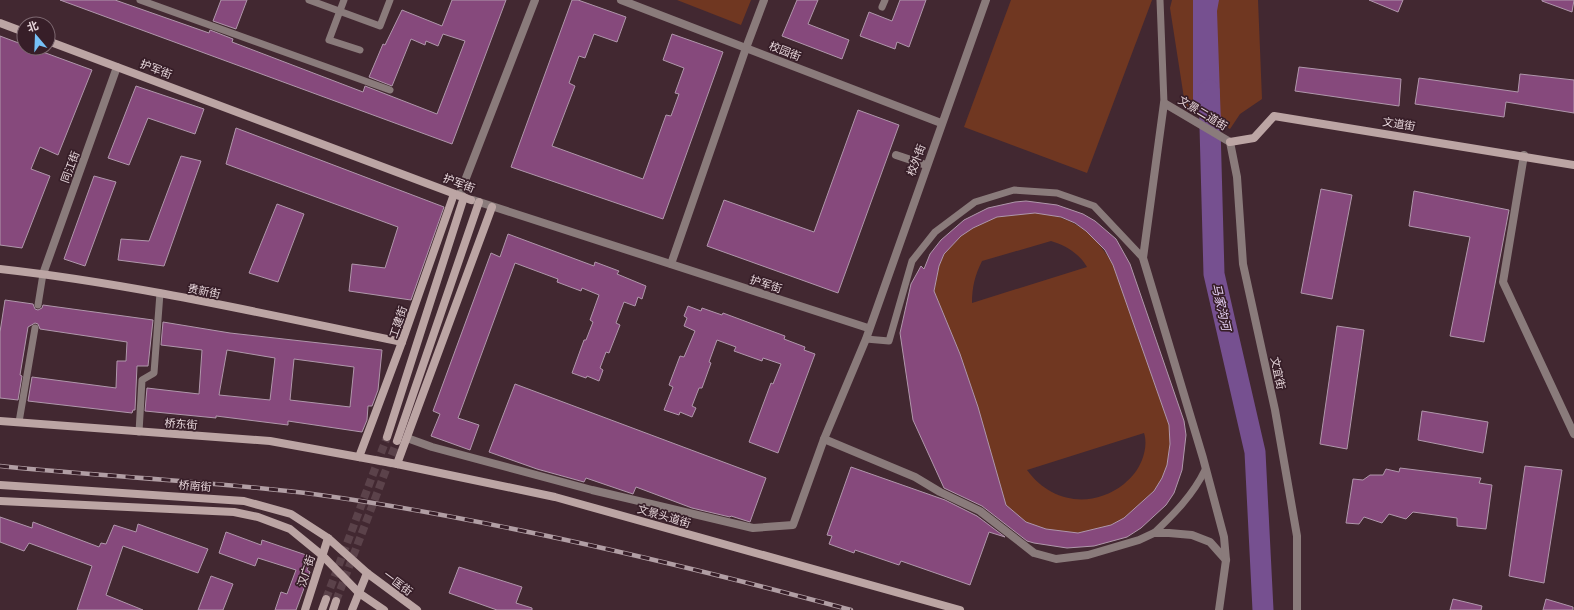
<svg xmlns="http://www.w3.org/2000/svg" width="1574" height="610" font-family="'Source Sans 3','Noto Sans SC',sans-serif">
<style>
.green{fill:#703721;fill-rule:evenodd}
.water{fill:#765090}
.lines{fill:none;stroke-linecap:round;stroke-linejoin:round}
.river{stroke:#765090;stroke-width:21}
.building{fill:#86497c;stroke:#b097ab;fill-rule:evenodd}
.secondary-tunnel{stroke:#5b424a;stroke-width:8;stroke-dasharray:8 4;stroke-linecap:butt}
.lane{stroke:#8a7b7b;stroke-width:7}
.street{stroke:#8a7b7b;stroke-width:8}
.secondary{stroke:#bca5a4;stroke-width:8}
.rail-casing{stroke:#b19ea4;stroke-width:4.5}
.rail{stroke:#371e28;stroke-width:3;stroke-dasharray:9;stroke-linecap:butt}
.labels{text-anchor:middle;stroke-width:3.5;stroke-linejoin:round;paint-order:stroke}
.street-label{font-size:11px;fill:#e7d6db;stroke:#371e28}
.water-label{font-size:12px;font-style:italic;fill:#e7d2f7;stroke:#371e28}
</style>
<rect width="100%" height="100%" fill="#422831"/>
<g class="green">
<polygon points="677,0 751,0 741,25"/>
<polygon points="1011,0 1152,0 1087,173 964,127"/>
<polygon points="1172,0 1258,0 1262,99 1240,114 1230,129 1193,109 1186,111 1170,8"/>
<path d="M1035 213C1073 216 1094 232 1113 265L1169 425 1170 444 1167 465 1162 478 1154 491 1124 518 1111 525 1078 533 1046 529 1026 522 1006 505 978 407 960 354 934 291 939 266 944 254 961 236 973 228 997 217ZM1051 241C1065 245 1080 254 1087 267L972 303C972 287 975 275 982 261ZM1144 433C1147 442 1145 452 1142 460 1138 470 1132 477 1124 484 1092 509 1051 503 1027 470Z"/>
</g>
<polygon class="water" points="1193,0 1219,0 1217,11 1221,124 1193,109"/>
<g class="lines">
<polyline class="river" points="1209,90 1214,274 1255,452 1263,610"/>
</g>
<g class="building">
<polygon points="60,0 115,0 209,33 210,30 233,39 232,42 363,92 365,86 437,114 465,41 443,34 438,46 426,41 425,45 411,39 392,86 369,77 383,44 385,45 402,10 442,26 452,0 506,0 452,144"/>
<polygon points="221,0 247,0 236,29 213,21"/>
<polygon points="572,0 578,0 626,17 617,42 594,34 585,58 579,56 569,83 575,86 552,146 643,179 666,115 671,116 679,94 675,93 684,68 663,60 672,34 723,52 663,219 511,167"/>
<polygon points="797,0 818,0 808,24 849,40 842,59 782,36"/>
<polygon points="900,0 926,0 909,47 897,42 895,49 860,36 869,12 892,21"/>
<polygon points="1369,0 1403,0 1398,12"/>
<polygon points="1542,0 1574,0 1572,12 1542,1"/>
<polygon points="0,36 24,45 24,48 32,48 92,70 58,155 40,147 31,169 50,176 22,248 0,245"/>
<polygon points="1299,67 1401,79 1399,106 1295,91"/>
<polygon points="1520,74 1574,80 1574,113 1506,102 1504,117 1415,104 1419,78 1518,92"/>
<polygon points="136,86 204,109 195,134 148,118 129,165 108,158"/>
<polygon points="858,110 899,125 838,293 707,246 724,200 814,232"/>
<polygon points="236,128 444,207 411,300 349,291 352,264 385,268 398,227 226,164"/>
<polygon points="181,156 201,161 164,266 118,260 121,239 149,241"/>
<polygon points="94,176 116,182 85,266 64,259"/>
<polygon points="1321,189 1352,195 1332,299 1301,293"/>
<polygon points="1414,191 1509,210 1484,342 1450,336 1470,237 1409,226"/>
<path d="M1026 201 1057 205 1083 214 1095 221 1116 239 1130 264 1184 421 1186 435 1182 470 1174 493 1166 505 1141 528 1127 537 1094 546 1067 548 1034 543 1027 541 982 506 944 488 913 420 900 333 911 284 921 266 924 269 930 254 941 240 964 220 988 208 1015 202ZM1035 213 1061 217 1075 223 1086 231 1105 250 1113 265 1169 425 1170 444 1167 465 1162 478 1154 491 1124 518 1111 525 1078 533 1046 529 1026 522 1006 505 978 407 960 354 934 291 939 266 944 254 961 236 973 228 997 217Z"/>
<polygon points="277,204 304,214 278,282 249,273"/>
<polygon points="508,234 594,266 595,262 619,271 617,274 646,286 642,299 638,297 635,306 624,302 616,323 620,325 609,353 606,352 600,368 603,370 599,381 587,376 586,378 572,373 584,340 586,340 593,322 590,320 599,295 582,288 581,291 557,282 558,279 515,263 458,418 479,425 470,450 431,436 440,414 433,411 491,253 500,257"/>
<polygon points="5,300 33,304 35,309 38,310 42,308 43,305 153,320 148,366 137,366 135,410 133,410 132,413 28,401 32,377 116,388 117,361 126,361 127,342 40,329 38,324 35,323 28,327 20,375 22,376 18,400 0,398 0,332"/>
<polygon points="688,306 701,311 702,308 722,315 723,313 785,336 784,339 805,347 804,350 815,354 778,453 749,442 771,383 773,384 781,364 763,358 762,361 734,351 736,347 717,340 709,362 711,363 702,388 699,388 692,406 696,408 692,417 680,412 679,415 664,410 673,387 669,385 680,356 684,357 695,331 684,326 687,318 684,316"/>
<path d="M163 322 230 333 382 350 378 390 372 406H368L367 420 362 432 288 421V425L216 416V418L145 411 147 388 199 394 202 350 161 345ZM227 350 275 358 270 400 219 395ZM294 359 354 367 350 407 290 400Z"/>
<polygon points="1337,326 1364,330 1347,449 1320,444"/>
<polygon points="515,384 766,478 750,522 731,516 730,517 692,508 636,487 633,494 586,478 584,482 537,469 489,452"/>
<polygon points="1422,411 1488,422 1483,453 1418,440"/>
<polygon points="1525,466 1562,470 1544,583 1509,576"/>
<polygon points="851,467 945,500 977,516 1005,537 989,532 970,585 901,561 899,565 855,550 854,553 829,544 832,536 827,535"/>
<polygon points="1400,468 1481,478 1479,483 1492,485 1486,529 1457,526 1457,518 1413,512 1406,519 1389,514 1382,523 1364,517 1359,524 1346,523 1353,479 1363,480 1370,475 1383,475 1386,469 1399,472"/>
<polygon points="0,517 32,528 33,522 99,547 101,543 106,544 114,525 136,532 138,524 208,549 198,573 123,546 106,595 143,610 77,610 92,566 29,543 24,551 0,542"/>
<polygon points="226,532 261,545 262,540 312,557 307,570 310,572 296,610 275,610 281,592 287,594 296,570 258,558 255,566 219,553"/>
<polygon points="459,567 522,587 516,603 532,608 532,610 497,610 449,593"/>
<polygon points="211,576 233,584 223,610 198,610"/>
<polygon points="1453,599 1482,606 1481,610 1450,610"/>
<polygon points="1546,599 1573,607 1573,610 1543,610"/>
</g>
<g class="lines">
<g class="secondary-tunnel">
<polyline points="326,599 387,437"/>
<polyline points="336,601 397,441"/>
</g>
<g class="lane">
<polyline points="140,0 390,90"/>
<polyline points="309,0 380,26 390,0"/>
<polyline points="344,0 329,40 360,50"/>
<polyline points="1160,0 1164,103"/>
<polyline points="882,7 885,0"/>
<polyline points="38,305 43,274"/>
<polyline points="866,339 889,341 912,261 935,232 975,202 1014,190 1057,193 1094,206 1143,258"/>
<polyline points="19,422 35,328"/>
<polyline points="139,432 142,380 154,373 160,293"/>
<path d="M1154 533C1174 514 1193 495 1205 470"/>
</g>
<g class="street">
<polyline points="621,0 941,123"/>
<polyline points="986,0 866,339 824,439 915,477 940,492 980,511 1034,553 1056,559 1088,555 1139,540 1154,533 1169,533 1192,535 1210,542 1226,560"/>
<polyline points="896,155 926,165"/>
<polyline points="1524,155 1503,282 1574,434"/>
<polyline points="459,196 535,0"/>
<polyline points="473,200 868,328"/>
<polyline points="671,264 746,48 764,0"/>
<polyline points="43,274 117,67"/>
<polyline points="407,438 432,447 592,490 753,528 793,525 824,439"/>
<polyline points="1219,610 1226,560 1224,537 1203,458 1143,258 1164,103 1230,142 1237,177 1243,264 1275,410 1297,536 1297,610"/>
</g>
<g class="secondary">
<polyline points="0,23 24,32"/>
<polyline points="48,41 471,200"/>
<polyline points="1230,142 1254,138 1274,116 1574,165"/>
<path d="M0 269C135 284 269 315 402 342"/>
<polyline points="0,421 270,441 397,464 555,497 960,610"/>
<polyline points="387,437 464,197"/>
<polyline points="397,441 479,202"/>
<polyline points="359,457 402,342 454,194"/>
<polyline points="397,464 492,207"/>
<polyline points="0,485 244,501 291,514 328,538 367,573 417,610"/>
<polyline points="0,501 234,512 258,517 290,529 323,556 359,593 384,610"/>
<polyline points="305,610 328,538"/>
<polyline points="322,610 326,599"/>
<polyline points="333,610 336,601"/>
<polyline points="352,610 367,573"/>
</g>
<g class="rail-casing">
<path id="rail" d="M0 466C107 477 214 481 320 495 393 505 466 519 538 534 643 556 747 582 851 610"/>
</g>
<use href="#rail" class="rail"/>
</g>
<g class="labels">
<g class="street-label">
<text transform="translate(785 51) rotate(21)" y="4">校园街</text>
<text transform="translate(156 69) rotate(21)" y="4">护军街</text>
<text transform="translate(1203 113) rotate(31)" y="4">文景二道街</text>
<text transform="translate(1399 124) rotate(9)" y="4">文道街</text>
<text transform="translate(916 160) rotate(-70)" y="4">校外街</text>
<text transform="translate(70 167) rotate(-70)" y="4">同江街</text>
<text transform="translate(459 183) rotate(20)" y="4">护军街</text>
<text transform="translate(766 284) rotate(18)" y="4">护军街</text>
<text transform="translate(204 291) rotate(11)" y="4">贵新街</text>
<text transform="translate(398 322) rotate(-71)" y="4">工建街</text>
<text transform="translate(1278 373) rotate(78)" y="4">文宜街</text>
<text transform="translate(181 424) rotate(4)" y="4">桥东街</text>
<text transform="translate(195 486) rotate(4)" y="4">桥南街</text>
<text transform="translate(664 516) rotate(16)" y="4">文景头道街</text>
<text transform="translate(306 571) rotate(-72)" y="4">汉广街</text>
<text transform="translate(398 583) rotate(37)" y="4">一匡街</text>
</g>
<g class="water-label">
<text transform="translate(1221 307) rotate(77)" y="4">马家沟河</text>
</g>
</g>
<g transform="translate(36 36) rotate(341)"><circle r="19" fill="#371e28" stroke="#7d6870"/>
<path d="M0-3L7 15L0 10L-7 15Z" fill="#76c0f7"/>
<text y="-6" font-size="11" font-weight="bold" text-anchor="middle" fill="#e7d6db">北</text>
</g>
</svg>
